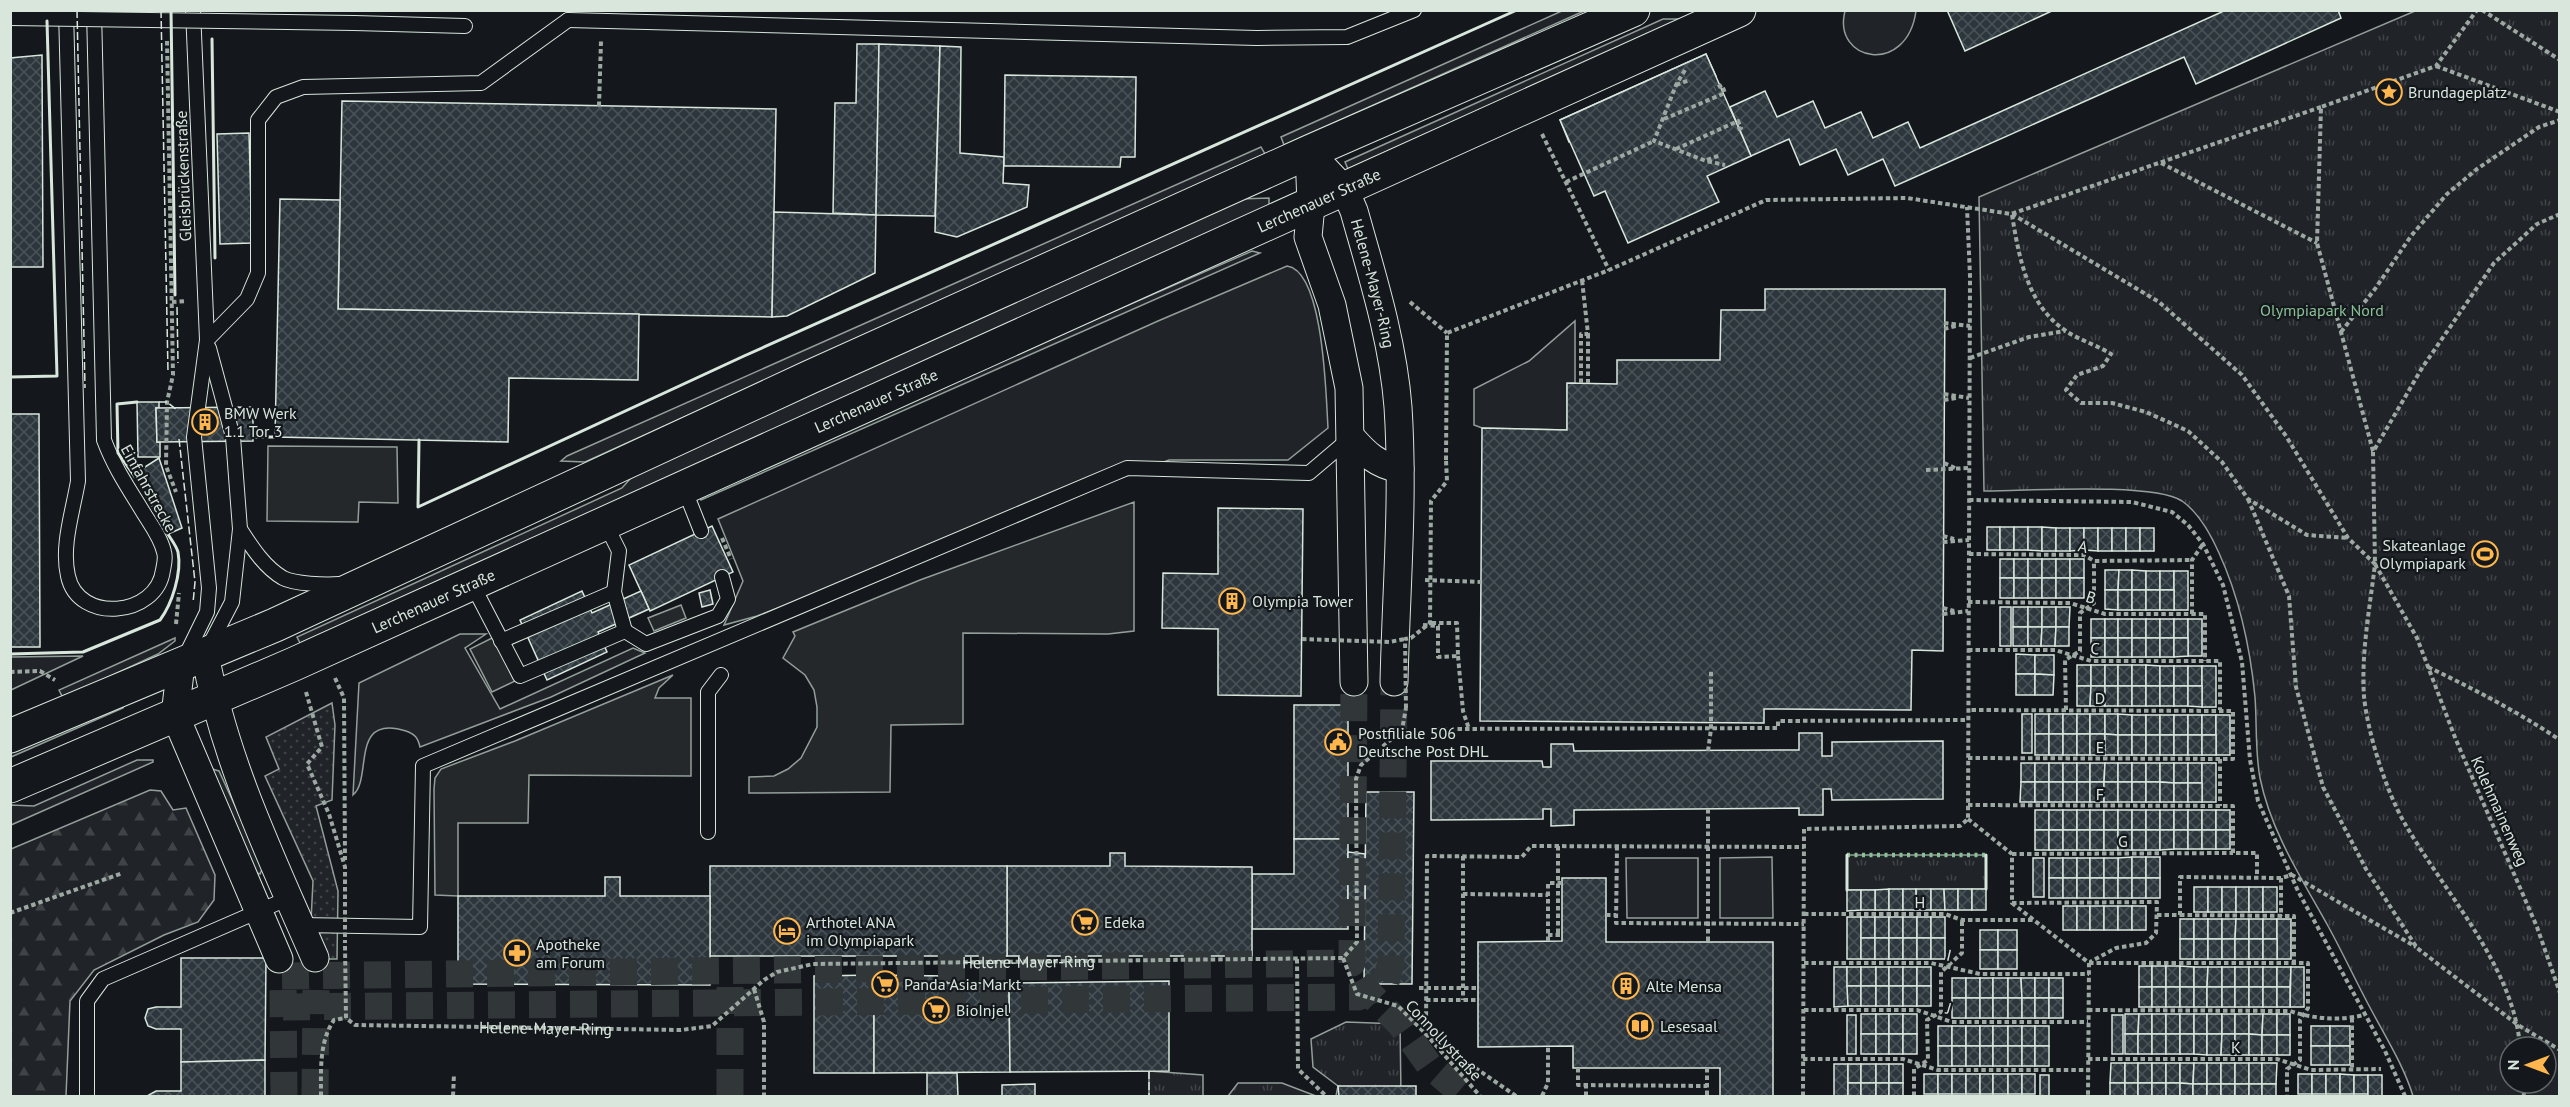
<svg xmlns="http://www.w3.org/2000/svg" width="2570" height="1107" font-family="'PT Sans',sans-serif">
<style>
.grass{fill:#202428;stroke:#939e99;stroke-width:1.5}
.forest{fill:url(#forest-firs);stroke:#939e99;stroke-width:1.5}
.park{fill:url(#park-tufts);stroke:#939e99;stroke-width:1.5;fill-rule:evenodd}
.garden{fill:url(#garden-dots);stroke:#939e99;stroke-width:1.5}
.parking{fill:#24282b;stroke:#939e99;stroke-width:1.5}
.building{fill:url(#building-cross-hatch);stroke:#d8e6dc;stroke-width:1.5}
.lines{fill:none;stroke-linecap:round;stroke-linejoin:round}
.street-tunnel{stroke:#313739;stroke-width:27;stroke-dasharray:27 14;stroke-linecap:butt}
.lane-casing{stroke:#d8e6dc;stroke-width:16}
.street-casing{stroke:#d8e6dc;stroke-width:29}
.secondary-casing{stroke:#d8e6dc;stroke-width:35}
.path{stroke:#9da8a2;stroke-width:4;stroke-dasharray:4.5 3;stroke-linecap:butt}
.lane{stroke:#14181c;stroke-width:14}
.street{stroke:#14181c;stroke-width:27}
.secondary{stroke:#14181c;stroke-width:33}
.lane-bridge-casing{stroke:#d8e6dc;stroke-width:16;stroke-linecap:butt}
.path-bridge{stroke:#9da8a2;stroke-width:4;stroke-dasharray:4.5 3;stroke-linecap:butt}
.lane-bridge{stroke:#14181c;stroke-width:14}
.hedge{stroke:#8ac095;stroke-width:4.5;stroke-dasharray:3 4.5;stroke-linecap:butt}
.fence{stroke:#d8e6dc;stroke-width:1.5;stroke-dasharray:8 3;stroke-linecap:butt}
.wall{stroke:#d8e6dc;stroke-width:3}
.labels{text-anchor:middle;stroke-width:4.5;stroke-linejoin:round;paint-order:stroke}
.poi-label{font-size:16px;fill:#d8e6dc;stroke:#14181c;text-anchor:start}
.street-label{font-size:16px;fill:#d8e6dc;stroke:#14181c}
.park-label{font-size:16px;fill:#8ac095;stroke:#14181c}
</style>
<defs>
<pattern id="forest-firs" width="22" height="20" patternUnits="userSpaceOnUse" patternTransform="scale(1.5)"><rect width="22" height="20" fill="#202428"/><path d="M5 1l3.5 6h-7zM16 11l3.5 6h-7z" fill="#404447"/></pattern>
<pattern id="park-tufts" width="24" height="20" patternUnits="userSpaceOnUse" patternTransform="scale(1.5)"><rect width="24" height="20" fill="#202428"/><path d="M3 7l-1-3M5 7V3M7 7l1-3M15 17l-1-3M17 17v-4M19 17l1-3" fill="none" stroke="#404447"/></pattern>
<pattern id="garden-dots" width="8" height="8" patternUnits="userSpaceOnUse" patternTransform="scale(1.5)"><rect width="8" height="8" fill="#202428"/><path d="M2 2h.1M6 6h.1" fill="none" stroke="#404447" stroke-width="1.8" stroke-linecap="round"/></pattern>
<pattern id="building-cross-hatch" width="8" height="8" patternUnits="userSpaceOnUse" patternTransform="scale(1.5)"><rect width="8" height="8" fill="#2c363c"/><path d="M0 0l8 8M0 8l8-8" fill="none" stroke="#4a5358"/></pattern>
</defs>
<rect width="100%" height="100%" fill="#14181c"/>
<g class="grass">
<polygon points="1564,10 1584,11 1284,145 1281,137"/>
<path d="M1845 11V10L1916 11C1907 76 1832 62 1845 11Z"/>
<polygon points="1663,19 1681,19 1348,169 1345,162"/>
<polygon points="1261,147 1265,154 585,462 561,461 567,456"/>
<polygon points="1269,198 1269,206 300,643 297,637 622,488 638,470 1239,199"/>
<polygon points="1252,251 1260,253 701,500 698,493"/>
<path d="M1287 266C1324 271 1326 397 1328 428L1288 460H1169L757 616 724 625 743 581 718 519 1158 321Z"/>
<polygon points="1575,321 1575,383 1567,384 1567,430 1482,428 1474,425 1474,389 1529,361"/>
<path d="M460 634H486L465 648 500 709 633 648 645 653 551 697 420 747C418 738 415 734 406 731 349 713 373 779 353 795L359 683Z"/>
<polygon points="175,638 175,641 158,654 63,698 59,690"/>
<polygon points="83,656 11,690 11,657"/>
<polygon points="125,703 123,708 11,757 11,750"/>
<polygon points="137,760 153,760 153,762 11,825 11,805 34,806"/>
<polygon points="212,769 219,771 263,867 260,874 252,871"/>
<polygon points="1772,857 1773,918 1720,918 1720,858"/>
<polygon points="1626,858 1698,858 1698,918 1627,918"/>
</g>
<polygon class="forest" points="150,790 161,791 173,810 186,808 215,875 214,900 198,922 164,935 94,970 70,1001 66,1096 11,1096 11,849"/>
<g class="park">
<path d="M2415 11H2559V1096H2413C2404 1067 2388 1041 2374 1015 2358 986 2344 955 2328 926 2302 879 2271 832 2260 778 2255 751 2257 724 2255 697 2250 646 2240 599 2219 553 2211 535 2198 512 2182 501 2153 482 2024 491 1984 491L1979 197ZM2510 1047H2546V1083H2510Z"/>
<polygon points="1847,855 1986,855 1986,889 1847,890"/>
<polygon points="1346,1022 1400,1024 1401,1096 1336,1096 1338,1086 1313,1067 1311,1039"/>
<polygon points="1149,1071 1203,1075 1203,1096 1149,1096"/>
<polygon points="1238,1083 1282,1083 1316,1096 1228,1096"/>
</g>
<polygon class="garden" points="332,703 335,725 332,800 316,806 338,891 337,959 314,959 311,921 313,881 265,776 279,769 266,737"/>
<g class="parking">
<polygon points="268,446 397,447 398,503 359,502 358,522 267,521"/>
<polygon points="1134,502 1134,631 1108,634 963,633 963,724 891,725 890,792 749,793 749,777 774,776 788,769 801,758 817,727 817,707 814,690 805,675 783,658 795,636 793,632 920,580"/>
<polygon points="681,605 686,618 654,631 648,618"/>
<polygon points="494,637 517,680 492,692 470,649"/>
<polygon points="673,675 659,688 655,698 691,698 691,776 529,775 528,823 458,823 458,896 435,895 434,789 435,778 441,769 515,741"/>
</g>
<g class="building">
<polygon points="1947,10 2054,10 1965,51"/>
<polygon points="2226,10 2338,10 2341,18 2196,84 2184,57 1895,186 1883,159 1848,175 1836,149 1800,165 1789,139 1751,156 1730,107 1765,91 1777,117 1813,101 1825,128 1861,112 1873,138 1908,122 1920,148"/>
<polygon points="857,44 879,44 876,215 833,213 835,103 856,103"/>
<polygon points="879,44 940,46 935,216 876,215"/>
<polygon points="940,46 961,47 960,153 1004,157 1003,183 1029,185 1027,207 957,237 935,232"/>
<polygon points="1706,54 1716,76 1569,142 1560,120"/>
<polygon points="1706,54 1751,156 1707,176 1719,202 1628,243 1605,191 1594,196 1560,120"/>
<polygon points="42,55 43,267 11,267 10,346 10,58"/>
<polygon points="1005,75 1136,77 1135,157 1121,157 1120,167 1004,166"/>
<polygon points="342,101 776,109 772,317 338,309"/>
<polygon points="249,133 252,243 220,244 217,134"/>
<polygon points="280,199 340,200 338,309 639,314 638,380 509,378 508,442 275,437"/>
<polygon points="774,212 876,215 875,273 787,316 772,317"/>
<polygon points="1765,289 1945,289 1943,651 1912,650 1911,710 1764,709 1764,723 1480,721 1482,428 1567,430 1567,383 1617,384 1617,360 1720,360 1721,310 1765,310"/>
<polygon points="137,402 159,402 159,408 156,408 157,442 160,442 160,457 138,457"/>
<polygon points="253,407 253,441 157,442 156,408"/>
<polygon points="10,414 39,414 40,647 10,647"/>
<polygon points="159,458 182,528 168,534 134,474"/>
<polygon points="1218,508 1303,509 1301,696 1218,695 1218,629 1162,628 1163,573 1218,574"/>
<polygon points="712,526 733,572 650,611 629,565"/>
<rect x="1987" y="527" width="13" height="23"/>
<rect x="2000" y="527" width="14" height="23"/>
<rect x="2014" y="527" width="14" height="23"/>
<polygon points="2028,527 2042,527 2042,551 2028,550"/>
<polygon points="2042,527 2056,528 2056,551 2042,551"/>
<rect x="2056" y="528" width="14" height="23"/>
<polygon points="2070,528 2084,528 2084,550 2070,551"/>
<polygon points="2084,528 2098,528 2098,551 2084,550"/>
<rect x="2098" y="528" width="14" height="23"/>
<rect x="2112" y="528" width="14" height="23"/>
<rect x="2126" y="528" width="14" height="23"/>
<rect x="2140" y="528" width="14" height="23"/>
<rect x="2000" y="559" width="14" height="19"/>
<rect x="2014" y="559" width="14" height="19"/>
<rect x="2028" y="559" width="14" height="19"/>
<rect x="2042" y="559" width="14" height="19"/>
<rect x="2056" y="559" width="14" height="19"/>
<rect x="2070" y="559" width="14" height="19"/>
<polygon points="2105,570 2119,570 2118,590 2105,590"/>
<polygon points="2119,570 2132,570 2132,590 2118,590"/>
<polygon points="2132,570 2146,571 2146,590 2132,590"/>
<rect x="2146" y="571" width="14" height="19"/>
<rect x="2160" y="571" width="14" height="19"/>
<rect x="2174" y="571" width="14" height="39"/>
<rect x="2000" y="578" width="14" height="20"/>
<rect x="2014" y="578" width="14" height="20"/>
<rect x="2028" y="578" width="14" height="20"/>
<rect x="2042" y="578" width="14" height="20"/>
<rect x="2056" y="578" width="14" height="20"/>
<rect x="2070" y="578" width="14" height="20"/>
<polygon points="710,590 713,604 702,607 699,593"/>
<polygon points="2105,590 2118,590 2118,610 2105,609"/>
<rect x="2118" y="590" width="14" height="20"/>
<rect x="2132" y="590" width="14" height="20"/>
<rect x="2146" y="590" width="14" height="20"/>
<rect x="2160" y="590" width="14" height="20"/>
<polygon points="582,591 592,613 641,591 649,609 598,632 607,652 547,680 520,620"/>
<rect x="2000" y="607" width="11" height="39"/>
<rect x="2013" y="607" width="15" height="20"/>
<rect x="2028" y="607" width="14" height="20"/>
<rect x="2042" y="607" width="14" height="20"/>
<polygon points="2056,607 2070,607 2069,627 2056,627"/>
<rect x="2091" y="619" width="14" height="19"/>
<rect x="2105" y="619" width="13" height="19"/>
<rect x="2118" y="619" width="14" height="19"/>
<rect x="2132" y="619" width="14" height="19"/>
<rect x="2146" y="619" width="14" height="19"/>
<rect x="2160" y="619" width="14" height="19"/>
<rect x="2174" y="619" width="14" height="19"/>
<rect x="2188" y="619" width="14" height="37"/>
<rect x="2013" y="627" width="15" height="19"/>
<polygon points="2028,627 2042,627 2041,646 2028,646"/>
<polygon points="2042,627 2056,627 2055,646 2041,646"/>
<polygon points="2056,627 2069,627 2069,646 2055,646"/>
<rect x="2091" y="638" width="14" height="19"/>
<rect x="2105" y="638" width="13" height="19"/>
<rect x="2118" y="638" width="14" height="19"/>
<rect x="2132" y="638" width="14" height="19"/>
<rect x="2146" y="638" width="14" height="19"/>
<rect x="2160" y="638" width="14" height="19"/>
<polygon points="2174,638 2188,638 2188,656 2174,657"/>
<polygon points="2016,654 2035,655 2035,674 2016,674"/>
<polygon points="2035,655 2054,655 2054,675 2035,674"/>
<rect x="2077" y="665" width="14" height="21"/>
<rect x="2091" y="665" width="14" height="21"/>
<rect x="2105" y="665" width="13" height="21"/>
<rect x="2118" y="665" width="14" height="21"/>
<rect x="2132" y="665" width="14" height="21"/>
<polygon points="2146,665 2160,666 2160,686 2146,686"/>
<rect x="2160" y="666" width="14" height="20"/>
<rect x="2174" y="666" width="14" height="20"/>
<rect x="2188" y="666" width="14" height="20"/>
<rect x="2202" y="666" width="14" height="41"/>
<rect x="2016" y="674" width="19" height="21"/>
<polygon points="2035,674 2054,675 2053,695 2035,695"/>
<polygon points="2077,686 2091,686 2090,706 2077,706"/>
<polygon points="2091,686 2105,686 2105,706 2090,706"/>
<rect x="2105" y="686" width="13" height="20"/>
<rect x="2118" y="686" width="14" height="20"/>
<rect x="2132" y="686" width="14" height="20"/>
<rect x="2146" y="686" width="14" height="20"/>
<rect x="2160" y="686" width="14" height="20"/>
<rect x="2174" y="686" width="14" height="20"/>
<polygon points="2188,686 2202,686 2202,707 2188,706"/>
<rect x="1294" y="705" width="54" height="134"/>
<rect x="2022" y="714" width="10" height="39"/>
<rect x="2035" y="714" width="14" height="20"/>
<rect x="2049" y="714" width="14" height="20"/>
<rect x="2063" y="714" width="14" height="20"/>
<rect x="2077" y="714" width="13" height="20"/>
<rect x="2090" y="714" width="15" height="20"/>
<polygon points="2105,714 2118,714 2118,735 2105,734"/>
<polygon points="2118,714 2132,715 2132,735 2118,735"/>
<rect x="2132" y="715" width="14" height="20"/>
<rect x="2146" y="715" width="14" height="20"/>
<rect x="2160" y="715" width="14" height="20"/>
<rect x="2174" y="715" width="14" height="20"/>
<rect x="2188" y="715" width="14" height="20"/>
<rect x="2202" y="715" width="14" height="20"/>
<rect x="2216" y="715" width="14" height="40"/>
<polygon points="1799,733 1822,733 1822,756 1832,756 1832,742 1943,741 1943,799 1832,800 1831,789 1823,789 1823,815 1799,815 1799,808 1574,810 1574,825 1551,826 1551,809 1543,809 1543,819 1431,820 1431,761 1542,761 1543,767 1551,767 1551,744 1573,744 1574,751 1799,750"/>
<rect x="2035" y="734" width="14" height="21"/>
<rect x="2049" y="734" width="14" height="21"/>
<rect x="2063" y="734" width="14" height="21"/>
<rect x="2077" y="734" width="13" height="21"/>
<rect x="2090" y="734" width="15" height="21"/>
<polygon points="2105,734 2118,735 2118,755 2105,755"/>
<rect x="2118" y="735" width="14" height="20"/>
<rect x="2132" y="735" width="14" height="20"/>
<rect x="2146" y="735" width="14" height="20"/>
<rect x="2160" y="735" width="14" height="20"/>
<rect x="2174" y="735" width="14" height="20"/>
<rect x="2188" y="735" width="14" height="20"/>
<rect x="2202" y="735" width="14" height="20"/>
<rect x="2021" y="763" width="14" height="19"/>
<rect x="2035" y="763" width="14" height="19"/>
<rect x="2049" y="763" width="14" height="19"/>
<rect x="2063" y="763" width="14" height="19"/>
<rect x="2077" y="763" width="13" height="19"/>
<polygon points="2090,763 2105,763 2104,782 2090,782"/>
<polygon points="2105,763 2118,763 2118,782 2104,782"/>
<rect x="2118" y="763" width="14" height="19"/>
<rect x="2132" y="763" width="14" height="19"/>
<rect x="2146" y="763" width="14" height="19"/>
<polygon points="2160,763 2174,763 2174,783 2160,782"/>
<rect x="2174" y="763" width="14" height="20"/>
<rect x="2188" y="763" width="14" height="20"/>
<rect x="2202" y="763" width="14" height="39"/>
<polygon points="2021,782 2035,782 2035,802 2020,802"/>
<rect x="2035" y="782" width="14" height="20"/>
<rect x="2049" y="782" width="14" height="20"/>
<rect x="2063" y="782" width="14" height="20"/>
<rect x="2077" y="782" width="13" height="20"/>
<rect x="2090" y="782" width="14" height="20"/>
<rect x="2104" y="782" width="14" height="20"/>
<rect x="2118" y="782" width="14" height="20"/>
<rect x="2132" y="782" width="14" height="20"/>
<rect x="2146" y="782" width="14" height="20"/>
<polygon points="2160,782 2174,783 2174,802 2160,802"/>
<rect x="2174" y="783" width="14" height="19"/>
<rect x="2188" y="783" width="14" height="19"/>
<polygon points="1366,792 1414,792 1412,984 1364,984"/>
<rect x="2035" y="810" width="14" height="20"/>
<rect x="2049" y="810" width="14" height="20"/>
<rect x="2063" y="810" width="14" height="20"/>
<rect x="2077" y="810" width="13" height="20"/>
<rect x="2090" y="810" width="14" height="20"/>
<rect x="2104" y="810" width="14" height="20"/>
<rect x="2118" y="810" width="14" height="20"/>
<rect x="2132" y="810" width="14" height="20"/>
<rect x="2146" y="810" width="14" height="20"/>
<rect x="2160" y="810" width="14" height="20"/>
<rect x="2174" y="810" width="14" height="20"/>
<rect x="2188" y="810" width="14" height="20"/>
<rect x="2202" y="810" width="14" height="20"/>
<rect x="2216" y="810" width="14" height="20"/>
<rect x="2035" y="830" width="14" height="20"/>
<rect x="2049" y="830" width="14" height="20"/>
<rect x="2063" y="830" width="14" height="20"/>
<rect x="2077" y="830" width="13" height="20"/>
<rect x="2090" y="830" width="14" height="20"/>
<rect x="2104" y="830" width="14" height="20"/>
<rect x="2118" y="830" width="14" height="20"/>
<rect x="2132" y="830" width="14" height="20"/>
<rect x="2146" y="830" width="14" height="20"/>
<polygon points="2160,830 2174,830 2174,849 2160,850"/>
<rect x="2174" y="830" width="14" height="19"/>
<rect x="2188" y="830" width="14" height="19"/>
<rect x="2202" y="830" width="14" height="19"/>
<rect x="2216" y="830" width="14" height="19"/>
<polygon points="1294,839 1348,839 1348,929 1252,929 1252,874 1294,874"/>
<polygon points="1348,852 1365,854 1365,902 1348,902"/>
<polygon points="1110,853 1125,853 1125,866 1252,867 1252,956 1007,956 1007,866 1110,866"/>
<polygon points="2132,857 2132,878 2118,878 2118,858"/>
<rect x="2132" y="857" width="14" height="21"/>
<rect x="2146" y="857" width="14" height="21"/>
<rect x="2033" y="858" width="11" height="39"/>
<rect x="2049" y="858" width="14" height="20"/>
<rect x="2063" y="858" width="14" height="20"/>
<rect x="2077" y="858" width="13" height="20"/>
<rect x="2090" y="858" width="14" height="20"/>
<rect x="2104" y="858" width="14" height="20"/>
<rect x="710" y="866" width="297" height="90"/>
<polygon points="605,877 620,877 620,896 710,896 710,985 458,984 458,896 605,896"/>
<polygon points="1562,878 1606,878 1606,942 1773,942 1773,1096 1720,1096 1720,1068 1573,1068 1573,1046 1478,1047 1478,942 1562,941"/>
<rect x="2049" y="878" width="14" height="20"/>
<rect x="2063" y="878" width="14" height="20"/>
<rect x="2077" y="878" width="13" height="20"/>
<rect x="2090" y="878" width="14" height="20"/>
<rect x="2104" y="878" width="14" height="20"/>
<rect x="2118" y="878" width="14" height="20"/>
<rect x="2132" y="878" width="14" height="20"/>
<rect x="2146" y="878" width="14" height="20"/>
<rect x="2194" y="887" width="14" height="25"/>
<rect x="2208" y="887" width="14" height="25"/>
<rect x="2222" y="887" width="14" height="25"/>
<rect x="2236" y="887" width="13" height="25"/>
<rect x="2249" y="887" width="14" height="25"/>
<rect x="2263" y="887" width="14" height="25"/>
<polygon points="1889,889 1889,910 1875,910 1875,890"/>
<rect x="1889" y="889" width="14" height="21"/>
<polygon points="1903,889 1916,889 1917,910 1903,910"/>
<polygon points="1916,889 1931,889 1931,910 1917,910"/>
<polygon points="1931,889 1944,889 1945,910 1931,910"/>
<polygon points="1944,889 1958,889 1958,910 1945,910"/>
<rect x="1958" y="889" width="14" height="21"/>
<rect x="1972" y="889" width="14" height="21"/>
<polygon points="1847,890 1861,890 1861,910 1847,911"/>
<rect x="1861" y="890" width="14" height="20"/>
<rect x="2063" y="906" width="14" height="24"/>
<rect x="2077" y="906" width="13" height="24"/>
<rect x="2090" y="906" width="14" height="24"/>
<rect x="2104" y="906" width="14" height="24"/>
<rect x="2118" y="906" width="14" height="24"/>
<rect x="2132" y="906" width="14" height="24"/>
<rect x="1847" y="917" width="14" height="42"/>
<rect x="1861" y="917" width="14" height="21"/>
<rect x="1875" y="917" width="14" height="21"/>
<rect x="1889" y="917" width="14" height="21"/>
<rect x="1903" y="917" width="14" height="21"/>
<rect x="1917" y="917" width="14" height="21"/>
<rect x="1931" y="917" width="14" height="21"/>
<rect x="2180" y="919" width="14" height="20"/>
<rect x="2194" y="919" width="14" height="20"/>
<rect x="2208" y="919" width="14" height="20"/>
<polygon points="2222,919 2236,919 2235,939 2222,939"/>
<polygon points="2236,919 2249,919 2249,939 2235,939"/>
<rect x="2249" y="919" width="14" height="20"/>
<rect x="2263" y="919" width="14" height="20"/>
<rect x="2277" y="919" width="14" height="40"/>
<rect x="1980" y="930" width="18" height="20"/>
<rect x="1998" y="930" width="19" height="20"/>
<rect x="1861" y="938" width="14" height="21"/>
<rect x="1875" y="938" width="14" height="21"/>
<rect x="1889" y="938" width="14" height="21"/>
<rect x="1903" y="938" width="14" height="21"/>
<rect x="1917" y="938" width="14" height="21"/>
<rect x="1931" y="938" width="14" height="21"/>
<rect x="2180" y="939" width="14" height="20"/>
<rect x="2194" y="939" width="14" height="20"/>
<rect x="2208" y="939" width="14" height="20"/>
<rect x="2222" y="939" width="13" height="20"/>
<rect x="2235" y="939" width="14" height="20"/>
<rect x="2249" y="939" width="14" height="20"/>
<rect x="2263" y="939" width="14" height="20"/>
<rect x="1980" y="950" width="18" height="19"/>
<rect x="1998" y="950" width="19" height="19"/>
<polygon points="181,958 266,958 265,1060 181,1062 181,1029 156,1029 148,1026 145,1018 148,1009 156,1007 181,1007"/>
<rect x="2139" y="966" width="13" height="21"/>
<rect x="2152" y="966" width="14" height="21"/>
<rect x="2166" y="966" width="14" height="21"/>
<polygon points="2180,966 2194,967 2194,987 2180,987"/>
<polygon points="1834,967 1847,967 1848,1006 1834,1007"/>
<rect x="1847" y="967" width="14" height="19"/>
<rect x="1861" y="967" width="15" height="19"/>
<rect x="1876" y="967" width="13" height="19"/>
<rect x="1889" y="967" width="14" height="19"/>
<rect x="1903" y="967" width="14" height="19"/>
<rect x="1917" y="967" width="14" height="19"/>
<polygon points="2194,967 2208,967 2207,987 2194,987"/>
<polygon points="2208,967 2222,967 2222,987 2207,987"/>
<rect x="2222" y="967" width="13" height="20"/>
<rect x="2235" y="967" width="14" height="20"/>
<rect x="2249" y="967" width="14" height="20"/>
<rect x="2263" y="967" width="14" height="20"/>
<polygon points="2277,967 2291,967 2290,987 2277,987"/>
<polygon points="2291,967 2304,967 2304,1007 2290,1007"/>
<polygon points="874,975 874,1073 814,1073 814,976"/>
<polygon points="874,975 947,976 947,983 1009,983 1010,1072 874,1073"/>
<rect x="1952" y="978" width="14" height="20"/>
<rect x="1966" y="978" width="14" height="20"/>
<rect x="1980" y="978" width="13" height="20"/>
<rect x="1993" y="978" width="15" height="20"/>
<polygon points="2008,978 2021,978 2022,998 2008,998"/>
<polygon points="2021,978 2035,978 2035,998 2022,998"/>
<rect x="2035" y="978" width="14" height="20"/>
<rect x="2049" y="978" width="14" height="20"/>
<polygon points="1169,981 1169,1071 1010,1072 1009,983"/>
<polygon points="1847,986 1861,986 1861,1006 1848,1006"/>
<rect x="1861" y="986" width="15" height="20"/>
<rect x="1876" y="986" width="13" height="20"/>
<rect x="1889" y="986" width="14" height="20"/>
<rect x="1903" y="986" width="14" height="20"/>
<rect x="1917" y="986" width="14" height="20"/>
<rect x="2139" y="987" width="13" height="20"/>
<rect x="2152" y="987" width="14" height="20"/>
<rect x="2166" y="987" width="14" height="20"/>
<rect x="2180" y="987" width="14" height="20"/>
<rect x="2194" y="987" width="13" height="20"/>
<rect x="2207" y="987" width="15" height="20"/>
<rect x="2222" y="987" width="13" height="20"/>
<rect x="2235" y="987" width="14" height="20"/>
<rect x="2249" y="987" width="14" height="20"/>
<rect x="2263" y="987" width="14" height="20"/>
<rect x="2277" y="987" width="13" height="20"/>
<rect x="1952" y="998" width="14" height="20"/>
<rect x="1966" y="998" width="14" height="20"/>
<rect x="1980" y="998" width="13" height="20"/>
<rect x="1993" y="998" width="15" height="20"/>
<rect x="2008" y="998" width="14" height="20"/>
<rect x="2022" y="998" width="13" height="20"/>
<rect x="2035" y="998" width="14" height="20"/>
<rect x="2049" y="998" width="14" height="20"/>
<rect x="1861" y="1014" width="15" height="20"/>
<rect x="1876" y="1014" width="13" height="20"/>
<rect x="1889" y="1014" width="14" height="20"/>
<rect x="1903" y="1014" width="14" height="20"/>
<polygon points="2125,1014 2139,1014 2138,1034 2125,1034"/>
<polygon points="2139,1014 2152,1014 2152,1034 2138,1034"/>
<rect x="2152" y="1014" width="14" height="20"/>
<rect x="2166" y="1014" width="14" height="20"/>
<rect x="2180" y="1014" width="14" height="20"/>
<rect x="2194" y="1014" width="13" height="20"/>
<rect x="2207" y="1014" width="15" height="20"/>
<rect x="2222" y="1014" width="13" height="20"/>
<rect x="2235" y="1014" width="14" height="20"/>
<polygon points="2249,1014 2263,1014 2262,1035 2249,1034"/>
<polygon points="2263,1014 2277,1014 2277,1035 2262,1035"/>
<rect x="2277" y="1014" width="13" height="21"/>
<rect x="1847" y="1015" width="9" height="39"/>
<rect x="2112" y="1015" width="11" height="39"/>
<rect x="1938" y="1026" width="14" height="20"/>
<rect x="1952" y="1026" width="14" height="20"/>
<rect x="1966" y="1026" width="14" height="20"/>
<rect x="1980" y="1026" width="13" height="20"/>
<rect x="1993" y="1026" width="15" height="20"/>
<rect x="2008" y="1026" width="14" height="20"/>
<rect x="2022" y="1026" width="13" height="20"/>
<rect x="2035" y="1026" width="14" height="20"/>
<rect x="2311" y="1026" width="19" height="20"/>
<rect x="2330" y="1026" width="20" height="20"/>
<rect x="1861" y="1034" width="15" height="20"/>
<rect x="1876" y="1034" width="13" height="20"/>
<rect x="1889" y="1034" width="14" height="20"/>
<rect x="1903" y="1034" width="14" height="20"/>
<rect x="2125" y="1034" width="13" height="20"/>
<rect x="2138" y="1034" width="14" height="20"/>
<rect x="2152" y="1034" width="14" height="20"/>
<rect x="2166" y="1034" width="14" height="20"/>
<rect x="2180" y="1034" width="14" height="20"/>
<polygon points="2194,1034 2207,1034 2207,1055 2194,1054"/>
<polygon points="2207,1034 2222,1034 2221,1055 2207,1055"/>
<polygon points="2222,1034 2235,1034 2235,1055 2221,1055"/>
<rect x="2235" y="1034" width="14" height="21"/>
<polygon points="2249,1034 2262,1035 2262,1055 2249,1055"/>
<rect x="2262" y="1035" width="15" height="20"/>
<rect x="2277" y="1035" width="13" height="20"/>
<rect x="1938" y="1046" width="14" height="20"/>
<rect x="1952" y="1046" width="14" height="20"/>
<rect x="1966" y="1046" width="14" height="20"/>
<rect x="1980" y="1046" width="13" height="20"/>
<rect x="1993" y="1046" width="15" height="20"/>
<rect x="2008" y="1046" width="14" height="20"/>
<rect x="2022" y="1046" width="13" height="20"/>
<rect x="2035" y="1046" width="14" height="20"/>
<rect x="2311" y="1046" width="19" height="19"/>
<rect x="2330" y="1046" width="20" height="19"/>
<polygon points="265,1060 265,1096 147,1096 156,1091 181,1091 181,1062"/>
<polygon points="2111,1063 2125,1063 2125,1083 2110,1083"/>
<rect x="2125" y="1063" width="13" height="20"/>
<rect x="2138" y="1063" width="14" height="20"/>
<rect x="2152" y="1063" width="14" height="20"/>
<rect x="2166" y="1063" width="14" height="20"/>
<polygon points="2180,1063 2194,1063 2193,1084 2180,1083"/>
<polygon points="2194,1063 2207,1063 2207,1084 2193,1084"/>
<rect x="2207" y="1063" width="14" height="21"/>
<rect x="2221" y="1063" width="14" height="21"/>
<rect x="2235" y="1063" width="14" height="21"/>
<rect x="2249" y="1063" width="13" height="21"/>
<polygon points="2262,1063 2277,1063 2276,1084 2262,1084"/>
<rect x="1834" y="1064" width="14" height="32"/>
<rect x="1848" y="1064" width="13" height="19"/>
<rect x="1861" y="1064" width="15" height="19"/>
<rect x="1876" y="1064" width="13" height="19"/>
<rect x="1889" y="1064" width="14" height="19"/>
<polygon points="927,1073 957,1073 958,1096 927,1096"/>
<rect x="1924" y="1074" width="14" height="20"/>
<rect x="1938" y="1074" width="14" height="20"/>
<rect x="1952" y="1074" width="14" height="20"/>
<rect x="1966" y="1074" width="14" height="20"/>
<rect x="1980" y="1074" width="13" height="20"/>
<rect x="1993" y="1074" width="15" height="20"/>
<rect x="2008" y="1074" width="14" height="20"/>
<rect x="2022" y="1074" width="13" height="20"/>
<rect x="2298" y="1074" width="14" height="20"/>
<rect x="2312" y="1074" width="14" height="20"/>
<rect x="2326" y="1074" width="14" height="20"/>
<polygon points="2340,1074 2354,1075 2354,1094 2340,1094"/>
<rect x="2040" y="1075" width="9" height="21"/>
<rect x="2354" y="1075" width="14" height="19"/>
<rect x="2368" y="1075" width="14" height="21"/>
<rect x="1848" y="1083" width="13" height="13"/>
<rect x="1861" y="1083" width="15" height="13"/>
<rect x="1876" y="1083" width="13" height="13"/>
<rect x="1889" y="1083" width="14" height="13"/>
<rect x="2110" y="1083" width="15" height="13"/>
<rect x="2125" y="1083" width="13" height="13"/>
<rect x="2138" y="1083" width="14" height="13"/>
<rect x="2152" y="1083" width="14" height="13"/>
<rect x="2166" y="1083" width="14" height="13"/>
<polygon points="2180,1083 2193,1084 2193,1096 2180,1096"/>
<polygon points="1035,1084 1035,1096 1002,1096 1002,1085"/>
<rect x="2193" y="1084" width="14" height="12"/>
<rect x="2207" y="1084" width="14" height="12"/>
<rect x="2221" y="1084" width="14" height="12"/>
<rect x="2235" y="1084" width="14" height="12"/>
<rect x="2249" y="1084" width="13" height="12"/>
<rect x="2262" y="1084" width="14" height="12"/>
<polygon points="1338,1086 1416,1086 1416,1096 1339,1096"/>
</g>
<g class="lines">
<g class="street-tunnel">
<polyline points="282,976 1352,963 1354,682"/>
<polyline points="1361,979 1369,993 1400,1024 1429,1065 1465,1096"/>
<polyline points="283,990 284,1096"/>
<polyline points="283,1007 1358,997 1386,982 1391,962 1394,682"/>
<polyline points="315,1096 316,990"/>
<polyline points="730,1096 730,987"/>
</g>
<g class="lane-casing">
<g id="lane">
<path d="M66 10 78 481C73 511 61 546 68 576 78 624 157 617 163 570 164 565 166 558 164 552 161 538 151 525 143 512 129 489 114 467 104 440L94 10"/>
<polyline points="568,20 1257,38 1347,37 1414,10"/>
<polyline points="354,23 465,26"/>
<polyline points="207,340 247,299 258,273 258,120 276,97 303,87 481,83 568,20"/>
<polyline points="209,348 233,437 240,529 232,602 209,646"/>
<polyline points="684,488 701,531"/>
<polyline points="605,523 619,551 614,592 625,631"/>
<path d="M240 529C251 546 264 567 283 578 294 584 326 585 339 584"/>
<polyline points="471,582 520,676 625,631 646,644 718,616 728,599 722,577"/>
<polyline points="501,641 614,592"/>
<polyline points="185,657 207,612 209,588 194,437 207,340 193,10"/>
<polyline points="708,832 708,692 721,675"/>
<polyline points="301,925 420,927 423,766 1127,468 1309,473 1349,439"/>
<polyline points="87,1096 87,1001 103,979 289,898"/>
</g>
</g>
<g class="street-casing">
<g id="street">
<path id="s2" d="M1309 152 1345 190 1354 211C1372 275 1393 341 1398 407 1404 498 1396 591 1394 682"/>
<polyline points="1309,152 1311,205 1308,237 1332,305 1349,388 1354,682"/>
<path d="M1351 437C1366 454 1377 465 1400 469"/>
<path d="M205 654C224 760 272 859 315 958"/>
<polyline points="181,664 175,715 279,959"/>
</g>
</g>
<g class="secondary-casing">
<g id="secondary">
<polyline points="10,736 275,625 810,377 1309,152 1633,10"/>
<path id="s3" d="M10 786 294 664 1739 10"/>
</g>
</g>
<g class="path">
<polyline points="2482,10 2560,60"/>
<polyline points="167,41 173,375 167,402 166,466 176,492"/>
<polyline points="2436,66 2560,112"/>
<polyline points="1685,70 1676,85 1654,141 1706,161 1725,165"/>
<polyline points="1676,85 1690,80"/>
<polyline points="599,106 601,41"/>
<polyline points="1664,119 1725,93 1722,85 1715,89"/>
<polyline points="1542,134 1609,270"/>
<polyline points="1676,149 1738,121 1741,128 1735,130"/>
<polyline points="1707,160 1721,155"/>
<polyline points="2161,163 2317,243"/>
<polyline points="1566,182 1654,141"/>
<path d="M2012 214 2159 302 2242 375 2286 436 2348 538 2375 564C2370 607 2361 652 2364 696 2367 731 2386 791 2404 822 2443 891 2514 966 2520 1047"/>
<polyline points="2560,214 2537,224 2494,263 2422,368 2373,452 2375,564 2417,638 2456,740 2537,927 2560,993"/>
<path d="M2012 215C2019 257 2027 305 2066 331 2079 340 2097 345 2111 354L2103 366 2077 375 2066 390 2081 403H2112L2146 412 2188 431 2222 462 2248 499 2307 535 2348 538"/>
<polyline points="172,302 186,301"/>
<polyline points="1410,302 1447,333"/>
<polyline points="1944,323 1970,326"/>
<polyline points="1944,329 1956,326"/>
<polyline points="2341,332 2375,289 2411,236 2447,194 2477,169 2539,127 2560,120"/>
<polyline points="1588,334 1588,383"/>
<polyline points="1970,358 2029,337 2065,331"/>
<polyline points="1581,383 1581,334 1588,334 1582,280"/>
<polyline points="1944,394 1969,398"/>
<polyline points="1944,400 1956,398"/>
<polyline points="2373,451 2317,243 2321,107 2436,66 2477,10"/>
<polyline points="1446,460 1447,333 1609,270 1766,200 1907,198 2011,214 2321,107"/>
<polyline points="1944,463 1955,468"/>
<polyline points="1926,470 1969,468"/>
<polyline points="2248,499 2289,596 2296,687 2323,787 2366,869 2417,948 2518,1025 2560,1050"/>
<polyline points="1969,500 2132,502 2172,512 2188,525 2203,544 2223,585 2242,662 2250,760 2258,801 2298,891 2385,1051 2405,1096"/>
<polyline points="1943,536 1954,539"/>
<polyline points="722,538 731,559"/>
<polyline points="1943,542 1969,540"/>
<polyline points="1969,554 2084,555 2094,561 2192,560"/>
<polyline points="1425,580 1481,582"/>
<polyline points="1968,602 2070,603 2105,614 2205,614 2205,661"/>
<polyline points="1943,608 1954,611"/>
<polyline points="1943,614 1968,611"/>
<polyline points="2192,614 2192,560 2203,544"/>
<polyline points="176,624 179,593"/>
<polyline points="1423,625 1438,626 1438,657 1458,656 1457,623 1430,623"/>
<polyline points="1968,650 2055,650 2091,661 2220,661 2220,710"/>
<polyline points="1458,656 1463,711 1469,729"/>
<path d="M2428 667C2474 689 2518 712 2560 740"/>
<polyline points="10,672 40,671 55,680"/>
<polyline points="335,678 344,698 345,860"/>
<polyline points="306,692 322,747 307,764 329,814 345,867 345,907"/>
<polyline points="2066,710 2065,660 2080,651 2080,613 2094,603 2094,561"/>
<polyline points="1435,729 1778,728 1778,721 1968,720"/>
<polyline points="1708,751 1711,729 1711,670"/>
<polyline points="1968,758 2233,759 2233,711 1968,710"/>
<polyline points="2220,759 2220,806"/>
<polyline points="1968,805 2233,806 2233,853 2257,853 2257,877"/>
<polyline points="1708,809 1708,942"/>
<polyline points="1968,819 2012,854 2012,903 2089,963 2088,1096"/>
<polyline points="1558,846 1558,935"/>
<polyline points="1617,846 1616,923 1804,924"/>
<polyline points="2012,854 2233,853"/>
<polyline points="1463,856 1463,1000"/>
<polyline points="2281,878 2281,916"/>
<polyline points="1463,894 1548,895"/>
<polyline points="2012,903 2157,902 2156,933 2146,943 2116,948 2090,962"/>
<polyline points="10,913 123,873"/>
<polyline points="1804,914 1945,914 1962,920 2035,920"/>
<polyline points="1606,915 1616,915"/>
<polyline points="2157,915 2180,915 2180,877 2281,878 2292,875 2416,947"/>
<polyline points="2180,915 2294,916 2294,963"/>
<polyline points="1548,935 1562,935"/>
<polyline points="1548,941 1548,883 1562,883"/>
<path id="s1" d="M345 946 346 1018 355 1025 681 1030 712 1026 764 980 777 972 813 964 1343 958 1357 942 1356 779 1361 765 1402 730 1406 708"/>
<polyline points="1343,958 1357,994 1398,1006 1426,1034 1480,1096"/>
<polyline points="1297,959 1298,1069 1326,1096"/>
<polyline points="1804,963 1931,963 1980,974 2089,974"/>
<polyline points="2089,963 2308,963 2308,1008 2300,1020 2300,1060 2287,1069 2287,1096"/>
<polyline points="754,989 764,1022 764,1096"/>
<polyline points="1426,1000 1478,1000"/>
<polyline points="1804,1010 1917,1010 1952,1022 2088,1022"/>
<path d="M2088 1010 2290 1011C2314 1019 2339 1021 2364 1015"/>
<polyline points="2352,1018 2352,1070"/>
<polyline points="1803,1059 1903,1059 1938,1070 2088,1070"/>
<polyline points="2088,1059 2277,1059 2311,1070 2381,1069"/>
<polyline points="1578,1068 1578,1085 1707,1086"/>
<polyline points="1707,1068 1707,1096"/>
<polyline points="2523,1083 2524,1096"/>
<path d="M321 1096C321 1070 319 1042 334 1020L346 1018"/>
<polyline points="453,1096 454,1074"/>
<polyline points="1516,1096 1426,1034 1427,856 1522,857 1531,846 1804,847"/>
<polyline points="1542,1096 1548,1083 1548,1046"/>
<polyline points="1586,1096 1586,1085"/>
<polyline points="1803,1096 1804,829 1960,826 1968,819 1970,276 1967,207"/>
<polyline points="1914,1096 1914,1069 1928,1060 1927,1020 1941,1012 1941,972 1962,953 1962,920"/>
</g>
<use href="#lane" class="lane"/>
<use href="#street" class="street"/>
<use href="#secondary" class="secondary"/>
<g class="lane-bridge-casing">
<polyline id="lane-bridge" points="10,18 354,23"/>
</g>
<g class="path-bridge">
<polyline points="1302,639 1389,642 1405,639"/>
<polyline points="1406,708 1405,639 1411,638 1430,623 1431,501 1447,481 1446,460"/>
<polyline points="345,910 345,943"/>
<polyline points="1419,988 1478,988"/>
</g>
<use href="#lane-bridge" class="lane-bridge"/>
<polyline class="hedge" points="1847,855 1986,855"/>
<g class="fence">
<polyline points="77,10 85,388"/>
<polyline points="161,10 168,372"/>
<polyline points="177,307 178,363"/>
<polyline points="159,402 167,402 177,410"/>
<polyline points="179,439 195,582 193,603"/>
<polyline points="1149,1071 1149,1096"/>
</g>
<g class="wall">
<polyline points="171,10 175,295"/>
<polyline points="212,39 215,258"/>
<polyline points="10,377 57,376 47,21"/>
<polyline points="253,437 275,437"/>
<polyline points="419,440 418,507 744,356 1517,10"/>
<polyline points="135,477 118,453 117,404 137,402"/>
<path d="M10 654 83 652 160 620C172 604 182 573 178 552 176 545 170 538 166 531"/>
<polyline points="1847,855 1847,890"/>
<polyline points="1986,855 1986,889"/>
</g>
</g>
<defs>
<g id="sight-ring" transform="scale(1.35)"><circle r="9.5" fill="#14181c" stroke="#ffb74d" stroke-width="1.5"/><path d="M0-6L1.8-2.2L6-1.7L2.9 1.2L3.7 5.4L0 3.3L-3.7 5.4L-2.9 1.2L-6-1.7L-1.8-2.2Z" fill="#ffb74d"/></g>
<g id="building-ring" transform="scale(1.35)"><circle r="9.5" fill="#14181c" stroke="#ffb74d" stroke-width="1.5"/><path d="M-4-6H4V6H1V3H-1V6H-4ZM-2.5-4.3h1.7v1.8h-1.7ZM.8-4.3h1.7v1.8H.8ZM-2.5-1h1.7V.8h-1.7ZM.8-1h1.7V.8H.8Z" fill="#ffb74d"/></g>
<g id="stadium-ring" transform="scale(1.35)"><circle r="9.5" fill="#14181c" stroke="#ffb74d" stroke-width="1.5"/><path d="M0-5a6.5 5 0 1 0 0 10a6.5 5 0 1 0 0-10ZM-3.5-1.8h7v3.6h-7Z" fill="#ffb74d"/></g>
<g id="civic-ring" transform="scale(1.35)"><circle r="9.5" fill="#14181c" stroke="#ffb74d" stroke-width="1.5"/><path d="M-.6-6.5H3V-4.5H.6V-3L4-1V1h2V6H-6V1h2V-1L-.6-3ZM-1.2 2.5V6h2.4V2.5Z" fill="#ffb74d"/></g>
<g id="supermarket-ring" transform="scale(1.35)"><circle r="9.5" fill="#14181c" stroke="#ffb74d" stroke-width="1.5"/><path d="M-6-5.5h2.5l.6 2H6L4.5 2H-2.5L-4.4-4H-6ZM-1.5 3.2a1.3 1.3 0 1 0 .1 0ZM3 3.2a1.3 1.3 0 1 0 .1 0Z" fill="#ffb74d"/></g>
<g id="hotel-ring" transform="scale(1.35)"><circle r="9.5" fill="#14181c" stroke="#ffb74d" stroke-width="1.5"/><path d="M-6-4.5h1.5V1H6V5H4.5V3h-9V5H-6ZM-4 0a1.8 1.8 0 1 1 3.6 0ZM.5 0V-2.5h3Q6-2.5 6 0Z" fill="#ffb74d"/></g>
<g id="pharmacy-ring" transform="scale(1.35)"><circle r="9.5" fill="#14181c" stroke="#ffb74d" stroke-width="1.5"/><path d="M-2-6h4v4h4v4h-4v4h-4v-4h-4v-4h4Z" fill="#ffb74d"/></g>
<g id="library-ring" transform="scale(1.35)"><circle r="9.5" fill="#14181c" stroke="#ffb74d" stroke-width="1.5"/><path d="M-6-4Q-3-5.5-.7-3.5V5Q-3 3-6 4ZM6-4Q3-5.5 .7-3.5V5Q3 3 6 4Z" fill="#ffb74d"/></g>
</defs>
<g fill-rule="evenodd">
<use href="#sight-ring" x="2389" y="92"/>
<use href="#building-ring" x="205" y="422"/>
<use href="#stadium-ring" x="2485" y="554"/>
<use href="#building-ring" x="1232" y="601"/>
<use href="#civic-ring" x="1338" y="742"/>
<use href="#supermarket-ring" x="1085" y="922"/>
<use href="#hotel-ring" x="787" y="931"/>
<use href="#pharmacy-ring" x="517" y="953"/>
<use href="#supermarket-ring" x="885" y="984"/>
<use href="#building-ring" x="1626" y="986"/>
<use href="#supermarket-ring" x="936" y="1010"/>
<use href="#library-ring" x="1640" y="1026"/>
</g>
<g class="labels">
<g class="poi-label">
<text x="2408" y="98">Brundageplatz</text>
<text x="224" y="419">BMW Werk<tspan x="224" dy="18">1.1 Tor 3</tspan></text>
<text x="2466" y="551" text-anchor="end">Skateanlage<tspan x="2466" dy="18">Olympiapark</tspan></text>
<text x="1252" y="607">Olympia Tower</text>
<text x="1358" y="739">Postfiliale 506<tspan x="1358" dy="18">Deutsche Post DHL</tspan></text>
<text x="806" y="928">Arthotel ANA<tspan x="806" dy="18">im Olympiapark</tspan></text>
<text x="1104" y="928">Edeka</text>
<text x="536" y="950">Apotheke<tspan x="536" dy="18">am Forum</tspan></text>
<text x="904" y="990">Panda Asia Markt</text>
<text x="1646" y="992">Alte Mensa</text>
<text x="956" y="1016">BioInjel</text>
<text x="1660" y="1032">Lesesaal</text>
</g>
<g class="street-label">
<text transform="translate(183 176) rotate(-92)" y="6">Gleisbrückenstraße</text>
<text dy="6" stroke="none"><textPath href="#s3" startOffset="1434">Lerchenauer Straße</textPath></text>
<text dy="6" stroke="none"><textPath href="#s2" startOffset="150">Helene-Mayer-Ring</textPath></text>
<text dy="6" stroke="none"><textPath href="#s3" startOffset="948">Lerchenauer Straße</textPath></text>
<text transform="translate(149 488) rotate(61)" y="6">Einfahrstrecke</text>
<text transform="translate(2083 546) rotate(12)" y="6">A</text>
<text transform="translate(2091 597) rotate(18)" y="6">B</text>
<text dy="6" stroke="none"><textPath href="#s3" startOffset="462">Lerchenauer Straße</textPath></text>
<text transform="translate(2095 648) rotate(7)" y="6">C</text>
<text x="2100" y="704">D</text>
<text x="2100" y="753">E</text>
<text x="2100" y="800">F</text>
<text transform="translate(2500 811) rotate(66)" y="6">Kolehmainenweg</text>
<text x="2123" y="847">G</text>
<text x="1920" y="908">H</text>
<text transform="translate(1949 955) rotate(13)" y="6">I</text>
<text dy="6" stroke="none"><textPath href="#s1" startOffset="778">Helene-Mayer-Ring</textPath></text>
<text transform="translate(1949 1008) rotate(16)" y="6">J</text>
<text dy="6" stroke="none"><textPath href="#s1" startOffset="274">Helene-Mayer-Ring</textPath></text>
<text transform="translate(1444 1040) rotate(47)" y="6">Connollystraße</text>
<text x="2236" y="1053">K</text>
</g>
<g class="park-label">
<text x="2322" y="316">Olympiapark Nord</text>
</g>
</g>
<rect width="2570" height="1107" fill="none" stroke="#d8e6dc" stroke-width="24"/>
<g transform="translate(2528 1065) rotate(270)"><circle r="28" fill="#14181c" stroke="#626a69" stroke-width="1.5"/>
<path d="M0-4.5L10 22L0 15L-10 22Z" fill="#ffb74d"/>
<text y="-9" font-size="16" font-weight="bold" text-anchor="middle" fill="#d8e6dc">N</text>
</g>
</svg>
